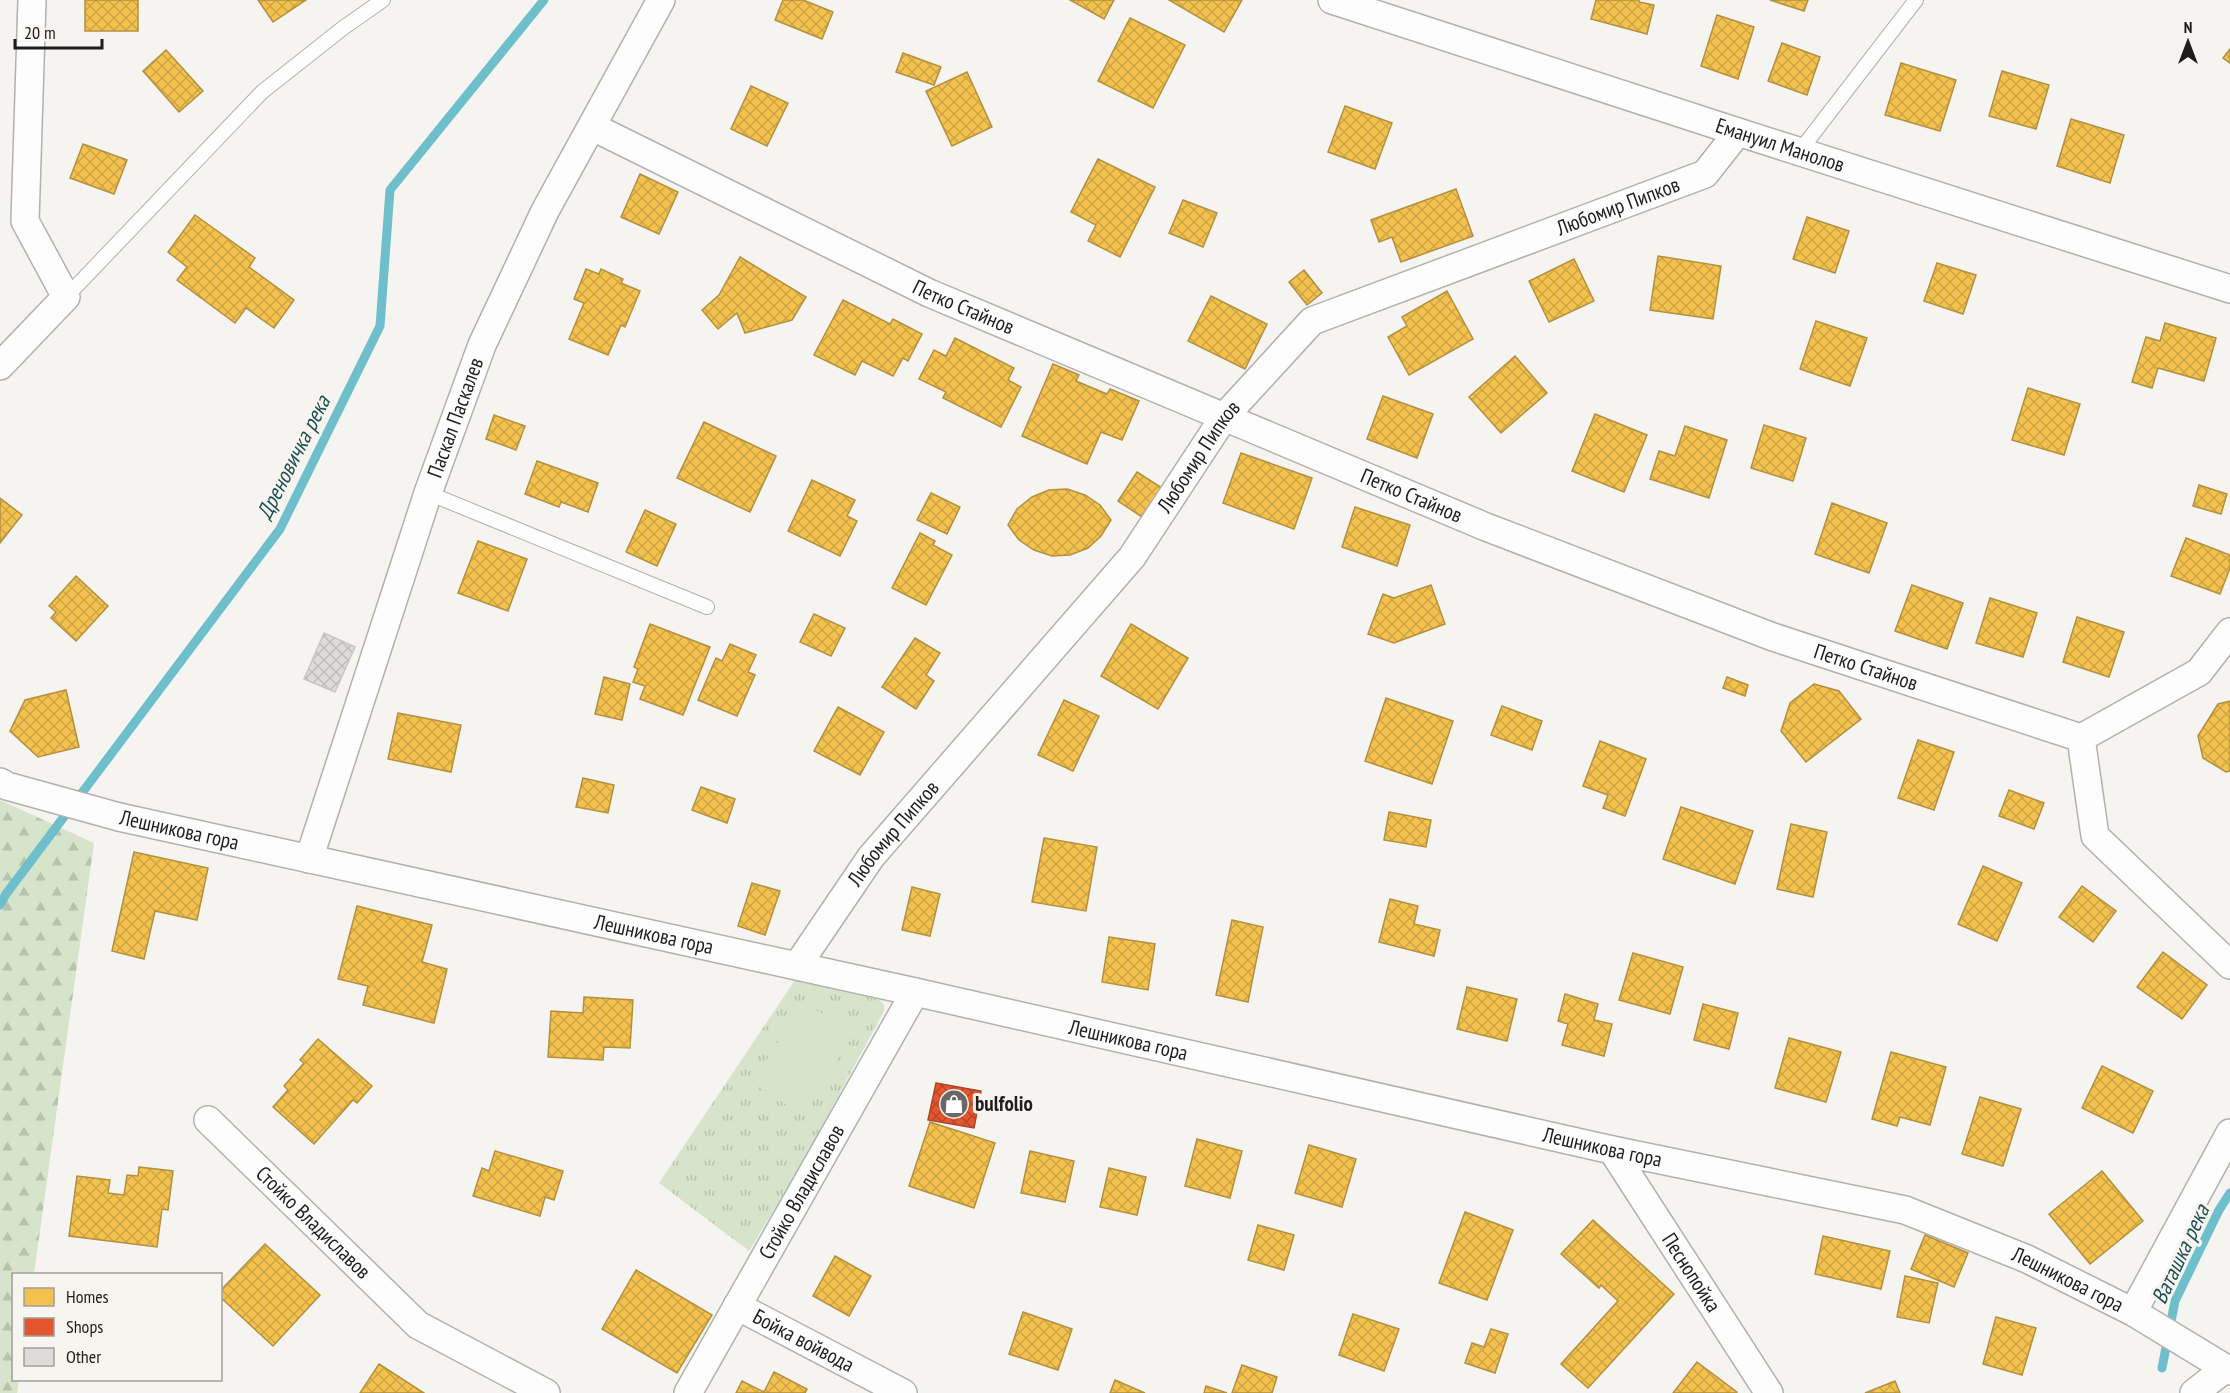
<svg xmlns="http://www.w3.org/2000/svg" width="2230" height="1393" font-family="'PT Sans Narrow',sans-serif">
<style>
.grass{fill:url(#grass-tufts)}
.forest{fill:url(#forest-firs)}
.pitch{fill:#d5e4ca}
.homes{fill:url(#homes-cross-hatch);stroke:#b2903f;stroke-width:1.5}
.shops{fill:url(#shops-cross-hatch);stroke:#a94628;stroke-width:1.5}
.lines{fill:none;stroke-linecap:round;stroke-linejoin:round}
.stream{stroke:#6ebfcb;stroke-width:9}
.building{fill:url(#building-cross-hatch);stroke:#c9c7c5;stroke-width:1.5}
.service-casing{stroke:#b2b1ae;stroke-width:16}
.minor-casing{stroke:#b2b1ae;stroke-width:30}
.service{stroke:#fefdfd;stroke-width:14}
.minor{stroke:#fefdfd;stroke-width:27}
.labels{text-anchor:middle;stroke-width:6;stroke-linejoin:round;paint-order:stroke}
.street-label{font-size:21px;fill:#1e1d1b;stroke:#f7f5f0}
.poi-label{font-size:21px;font-weight:bold;fill:#1e1d1b;stroke:#f7f5f0;text-anchor:start}
.water-label{font-size:22px;font-style:italic;fill:#1d4e56;stroke:#f7f5f0}
</style>
<defs>
<pattern id="grass-tufts" width="24" height="20" patternUnits="userSpaceOnUse" patternTransform="scale(1.5)"><rect width="24" height="20" fill="#d5e4ca"/><path d="M3 7l-1-3M5 7V3M7 7l1-3M15 17l-1-3M17 17v-4M19 17l1-3" fill="none" stroke="#b6c3ad"/></pattern>
<pattern id="forest-firs" width="22" height="20" patternUnits="userSpaceOnUse" patternTransform="scale(1.5)"><rect width="22" height="20" fill="#d5e4ca"/><path d="M5 1l3.5 6h-7zM16 11l3.5 6h-7z" fill="#b6c3ad"/></pattern>
<pattern id="homes-cross-hatch" width="8" height="8" patternUnits="userSpaceOnUse" patternTransform="scale(1.5)"><rect width="8" height="8" fill="#f2c14e"/><path d="M0 0l8 8M0 8l8-8" fill="none" stroke="#cfa544"/></pattern>
<pattern id="shops-cross-hatch" width="8" height="8" patternUnits="userSpaceOnUse" patternTransform="scale(1.5)"><rect width="8" height="8" fill="#e4572e"/><path d="M0 0l8 8M0 8l8-8" fill="none" stroke="#b84726"/></pattern>
<pattern id="building-cross-hatch" width="8" height="8" patternUnits="userSpaceOnUse" patternTransform="scale(1.5)"><rect width="8" height="8" fill="#dedcda"/><path d="M0 0l8 8M0 8l8-8" fill="none" stroke="#bebcba"/></pattern>
</defs>
<rect width="100%" height="100%" fill="#f6f4f1"/>
<polygon class="grass" points="795,980 880,1000 884,1005 884,1011 799,1169 749,1251 659,1183"/>
<polygon class="forest" points="0,800 94,843 34,1274 14,1274 14,1380 19,1380 17,1393 0,1393"/>
<polygon class="pitch" points="803,1002 854,1034 803,1115 752,1083"/>
<g class="homes">
<rect x="85" y="0" width="53" height="31"/>
<polygon points="258,0 306,0 273,22"/>
<polygon points="783,0 803,0 833,12 822,39 775,20"/>
<polygon points="1070,0 1114,0 1104,19"/>
<polygon points="1169,0 1242,0 1224,32"/>
<polygon points="1596,0 1639,0 1639,2 1654,5 1647,34 1591,19"/>
<polygon points="1770,0 1808,0 1804,11"/>
<polygon points="1717,15 1754,27 1738,79 1701,66"/>
<polygon points="1130,18 1185,45 1153,108 1098,81"/>
<polygon points="1782,43 1820,57 1807,95 1768,81"/>
<polygon points="2230,49 2230,63 2223,58"/>
<polygon points="166,50 203,91 179,112 143,71"/>
<polygon points="903,53 941,67 934,85 896,72"/>
<polygon points="1901,63 1956,80 1940,131 1885,115"/>
<polygon points="2002,71 2049,85 2036,129 1989,116"/>
<polygon points="967,72 992,127 952,146 926,91"/>
<polygon points="751,86 788,103 767,146 731,129"/>
<polygon points="1345,106 1392,123 1375,169 1328,152"/>
<polygon points="2071,119 2124,135 2110,183 2057,166"/>
<polygon points="83,144 127,160 114,194 70,178"/>
<polygon points="1098,159 1155,187 1120,257 1088,241 1096,225 1071,212"/>
<polygon points="640,174 678,192 659,234 621,217"/>
<polygon points="1456,189 1473,236 1401,262 1392,237 1379,242 1371,220"/>
<polygon points="1183,200 1217,213 1203,247 1169,233"/>
<polygon points="195,215 255,258 249,267 294,300 274,328 246,308 235,323 177,280 187,267 168,252"/>
<polygon points="1807,217 1849,231 1835,273 1793,259"/>
<polygon points="1658,256 1721,266 1713,319 1650,310"/>
<polygon points="740,257 806,297 792,320 745,333 737,313 718,329 702,310 719,295"/>
<polygon points="1574,259 1594,301 1549,322 1529,281"/>
<polygon points="1937,263 1976,275 1963,314 1924,301"/>
<polygon points="586,269 599,274 601,269 623,279 621,283 640,291 625,327 621,325 608,355 569,339 584,303 574,299"/>
<polygon points="1304,270 1322,293 1307,305 1289,282"/>
<polygon points="1447,291 1473,339 1409,375 1388,337 1407,326 1402,317"/>
<polygon points="1211,296 1267,324 1245,369 1188,341"/>
<polygon points="843,300 890,324 893,319 922,334 908,361 903,358 893,376 862,361 855,375 814,355"/>
<polygon points="1816,321 1867,338 1850,386 1800,369"/>
<polygon points="2165,323 2216,338 2204,381 2158,368 2152,388 2132,382 2146,337 2160,341"/>
<polygon points="955,338 1014,368 1008,380 1021,387 1001,427 943,398 946,392 919,379 934,350 946,356"/>
<polygon points="1515,356 1547,393 1501,433 1469,397"/>
<polygon points="1053,364 1079,375 1076,381 1107,394 1110,389 1139,401 1122,440 1101,432 1087,464 1022,436"/>
<polygon points="2028,388 2080,404 2064,455 2012,440"/>
<polygon points="1383,396 1433,414 1417,458 1367,439"/>
<polygon points="1595,414 1647,435 1624,492 1572,471"/>
<polygon points="494,415 525,426 516,450 486,439"/>
<polygon points="704,422 776,456 750,512 677,478"/>
<polygon points="1764,425 1806,438 1793,481 1751,468"/>
<polygon points="1685,426 1727,440 1709,498 1650,479 1659,451 1675,456"/>
<polygon points="1241,453 1312,478 1294,529 1223,503"/>
<polygon points="537,461 598,483 588,512 561,502 559,507 525,494"/>
<polygon points="1137,472 1162,488 1142,517 1118,501"/>
<polygon points="812,480 855,500 847,516 857,521 840,556 788,531"/>
<polygon points="2199,485 2227,494 2221,514 2193,506"/>
<polygon points="1067,489 1085,495 1100,505 1111,520 1101,536 1088,548 1070,555 1052,556 1034,550 1019,540 1008,525 1017,509 1032,497 1049,490"/>
<polygon points="931,493 960,507 947,534 917,520"/>
<polygon points="0,498 22,515 0,543"/>
<polygon points="1832,503 1887,523 1869,573 1815,554"/>
<polygon points="1355,507 1410,525 1397,566 1342,547"/>
<polygon points="645,510 676,524 657,566 626,552"/>
<polygon points="920,533 935,541 933,545 952,555 926,605 892,588"/>
<polygon points="2186,538 2230,555 2230,568 2220,594 2171,576"/>
<polygon points="478,541 527,559 508,611 458,593"/>
<polygon points="76,576 108,606 76,641 51,618 56,612 49,606"/>
<polygon points="1431,585 1445,624 1394,643 1368,634 1383,594 1394,598"/>
<polygon points="1912,585 1963,603 1947,649 1895,631"/>
<polygon points="1990,598 2037,613 2023,657 1976,643"/>
<polygon points="814,614 845,628 831,656 800,642"/>
<polygon points="2077,617 2124,632 2109,677 2063,662"/>
<polygon points="650,624 710,647 683,715 640,699 645,686 633,682 638,669 634,667"/>
<polygon points="1131,624 1188,658 1158,709 1101,676"/>
<polygon points="915,638 940,653 926,675 934,681 916,709 882,687"/>
<polygon points="730,644 756,655 748,672 755,675 737,716 698,700 716,658 722,661"/>
<polygon points="604,677 630,684 622,720 595,714"/>
<polygon points="1727,677 1748,685 1745,696 1723,688"/>
<polygon points="1814,684 1839,691 1861,719 1806,762 1781,731 1790,703"/>
<polygon points="66,690 79,747 38,757 10,731 25,700"/>
<polygon points="1386,698 1453,721 1432,784 1365,761"/>
<polygon points="1064,700 1099,716 1073,771 1038,755"/>
<polygon points="2230,701 2230,771 2226,772 2203,758 2198,736 2218,704"/>
<polygon points="1502,706 1542,721 1532,750 1491,735"/>
<polygon points="838,707 884,732 860,775 814,751"/>
<polygon points="398,713 461,725 451,772 388,759"/>
<polygon points="1918,740 1954,752 1934,810 1898,798"/>
<polygon points="1600,741 1646,759 1625,816 1603,808 1608,795 1583,786"/>
<polygon points="583,778 614,785 608,813 576,807"/>
<polygon points="701,787 735,799 727,823 692,810"/>
<polygon points="2009,790 2044,803 2034,829 1999,816"/>
<polygon points="1681,807 1753,831 1735,884 1663,859"/>
<polygon points="1389,812 1431,820 1426,847 1384,840"/>
<polygon points="1791,824 1827,832 1813,897 1777,889"/>
<polygon points="1044,838 1097,847 1086,911 1032,902"/>
<polygon points="134,852 208,868 197,920 155,911 144,959 112,951"/>
<polygon points="1983,866 2022,883 1997,941 1958,924"/>
<polygon points="752,883 780,891 765,935 738,926"/>
<polygon points="2082,886 2116,911 2093,942 2059,917"/>
<polygon points="912,887 940,894 930,936 902,930"/>
<polygon points="1390,899 1418,906 1414,924 1440,930 1434,956 1379,942"/>
<polygon points="357,906 432,925 422,962 447,969 434,1023 363,1005 368,986 338,979"/>
<polygon points="1232,920 1263,927 1248,1002 1216,995"/>
<polygon points="1109,937 1155,944 1148,990 1102,982"/>
<polygon points="2163,952 2207,985 2182,1019 2137,987"/>
<polygon points="1633,953 1683,967 1670,1014 1619,1000"/>
<polygon points="1467,987 1517,999 1507,1041 1457,1029"/>
<polygon points="1565,994 1598,1004 1594,1020 1612,1024 1604,1056 1562,1045 1568,1024 1558,1021"/>
<polygon points="584,997 633,1000 630,1048 604,1047 603,1060 548,1057 551,1011 583,1013"/>
<polygon points="1703,1004 1738,1013 1729,1049 1694,1040"/>
<polygon points="1789,1038 1841,1052 1826,1102 1775,1088"/>
<polygon points="318,1039 372,1086 357,1103 353,1100 314,1144 273,1107 288,1090 284,1086 304,1063 300,1060"/>
<polygon points="1891,1052 1946,1067 1930,1125 1900,1117 1897,1126 1872,1119"/>
<polygon points="2102,1066 2153,1091 2133,1133 2082,1108"/>
<polygon points="1980,1097 2021,1109 2003,1166 1962,1154"/>
<polygon points="930,1122 995,1143 974,1208 909,1186"/>
<polygon points="1197,1139 1242,1151 1230,1198 1185,1186"/>
<polygon points="1309,1145 1356,1159 1342,1207 1295,1193"/>
<polygon points="495,1151 563,1171 554,1200 545,1197 540,1216 473,1196 482,1168 489,1171"/>
<polygon points="1030,1151 1074,1161 1065,1202 1021,1193"/>
<polygon points="139,1167 173,1171 168,1210 162,1209 157,1247 69,1236 77,1176 110,1180 108,1193 124,1195 127,1175 138,1176"/>
<polygon points="1109,1168 1146,1177 1137,1215 1100,1207"/>
<polygon points="2102,1171 2143,1221 2090,1264 2049,1214"/>
<polygon points="1465,1212 1513,1230 1487,1300 1439,1283"/>
<polygon points="1593,1220 1674,1294 1588,1388 1561,1364 1618,1301 1601,1285 1599,1288 1561,1254"/>
<polygon points="1258,1225 1294,1235 1284,1270 1248,1260"/>
<polygon points="1925,1235 1968,1253 1954,1287 1911,1269"/>
<polygon points="1823,1236 1890,1251 1881,1289 1815,1274"/>
<polygon points="265,1244 320,1295 273,1346 220,1297 220,1291"/>
<polygon points="835,1256 871,1276 849,1316 813,1296"/>
<polygon points="636,1270 712,1315 677,1373 602,1329"/>
<polygon points="1905,1276 1938,1283 1929,1323 1897,1317"/>
<polygon points="1023,1312 1072,1329 1058,1370 1009,1354"/>
<polygon points="1353,1314 1399,1329 1384,1371 1339,1355"/>
<polygon points="1996,1317 2036,1328 2022,1375 1983,1364"/>
<polygon points="1491,1329 1508,1334 1495,1373 1465,1363 1472,1343 1484,1347"/>
<polygon points="1697,1362 1737,1392 1736,1393 1673,1393"/>
<polygon points="379,1364 424,1393 360,1393"/>
<polygon points="1242,1365 1277,1377 1272,1393 1232,1393"/>
<polygon points="774,1372 807,1389 805,1393 736,1393 742,1381 764,1392"/>
<polygon points="1115,1380 1145,1393 1110,1393"/>
<polygon points="1895,1381 1900,1393 1865,1393"/>
<polygon points="1206,1386 1227,1393 1204,1393"/>
</g>
<polygon class="shops" points="936,1083 981,1091 974,1128 928,1120"/>
<g class="lines">
<g class="stream">
<polyline points="0,905 6,894 280,529 380,326 390,190 544,0"/>
<polyline points="2162,1368 2175,1301 2219,1210 2230,1193"/>
</g>
</g>
<polygon class="building" points="324,633 355,647 335,692 304,679"/>
<g class="lines">
<g class="service-casing">
<g id="service">
<polyline points="1799,152 1916,0"/>
<polyline points="66,297 262,92 343,28 383,0"/>
<polyline points="428,493 707,607"/>
</g>
</g>
<g class="minor-casing">
<g id="minor">
<path id="s1" d="M1332 0 1738 132 2230 289"/>
<path id="s2" d="M593 127 929 293 1486 527 1773 637 2081 738 2199 672 2230 632"/>
<polyline points="0,366 66,297 25,221 32,0"/>
<polyline points="2081,738 2095,836 2230,965"/>
<path id="s3" d="M0 782 7 786 119 817 915 992 1612 1150 1905 1210 2027 1259 2133 1312 2230 1371"/>
<path id="s4" d="M309 859 428 493 482 345 545 211 661 0"/>
<path id="s5" d="M797 966 871 857 1132 557 1224 417 1312 321 1705 174 1738 132"/>
<path id="s6" d="M208 1120 418 1325 546 1393"/>
<path id="s7" d="M1612 1150 1769 1393"/>
<path id="s8" d="M737 1306 903 1393"/>
<polyline points="2133,1312 2230,1133"/>
<path id="s9" d="M688 1393 915 992"/>
<polyline points="2194,1393 2226,1368"/>
</g>
</g>
<use href="#service" class="service"/>
<use href="#minor" class="minor"/>
</g>
<defs>
<g id="shop-disc" transform="scale(1.5)"><circle r="9.5" fill="#6a6866" stroke="#f7f5f0"/><path d="M-5-2.5h2.3a2.7 3.5 0 0 1 5.4 0H5L5.5 6h-11ZM-1.5-2.5h3a1.5 2.3 0 0 0-3 0Z" fill="#fff"/></g>
</defs>
<g fill-rule="evenodd">
<use href="#shop-disc" x="954" y="1104"/>
</g>
<g class="labels">
<g class="street-label">
<text dy="7" stroke="none"><textPath href="#s1" startOffset="471">Емануил Манолов</textPath></text>
<text dy="7" stroke="none"><textPath href="#s5" startOffset="1154">Любомир Пипков</textPath></text>
<text dy="7" stroke="none"><textPath href="#s2" startOffset="412">Петко Стайнов</textPath></text>
<text dy="7" stroke="none"><textPath href="#s4" startOffset="465">Паскал Паскалев</textPath></text>
<text dy="7" stroke="none"><textPath href="#s5" startOffset="650">Любомир Пипков</textPath></text>
<text dy="7" stroke="none"><textPath href="#s2" startOffset="898">Петко Стайнов</textPath></text>
<text dy="7" stroke="none"><textPath href="#s2" startOffset="1384">Петко Стайнов</textPath></text>
<text dy="7" stroke="none"><textPath href="#s3" startOffset="186">Лешникова гора</textPath></text>
<text dy="7" stroke="none"><textPath href="#s5" startOffset="164">Любомир Пипков</textPath></text>
<text dy="7" stroke="none"><textPath href="#s3" startOffset="672">Лешникова гора</textPath></text>
<text dy="7" stroke="none"><textPath href="#s3" startOffset="1158">Лешникова гора</textPath></text>
<text dy="7" stroke="none"><textPath href="#s3" startOffset="1644">Лешникова гора</textPath></text>
<text dy="7" stroke="none"><textPath href="#s9" startOffset="231">Стойко Владиславов</textPath></text>
<text dy="7" stroke="none"><textPath href="#s6" startOffset="147">Стойко Владиславов</textPath></text>
<text dy="7" stroke="none"><textPath href="#s7" startOffset="146">Песнопойка</textPath></text>
<text dy="7" stroke="none"><textPath href="#s3" startOffset="2130">Лешникова гора</textPath></text>
<text dy="7" stroke="none"><textPath href="#s8" startOffset="75">Бойка войвода</textPath></text>
</g>
<g class="poi-label">
<text x="975" y="1111">bulfolio</text>
</g>
<g class="water-label">
<text transform="translate(293 457) rotate(-63)" y="8">Дреновичка река</text>
<text transform="translate(2180 1254) rotate(-65)" y="8">Ваташка река</text>
</g>
</g>
<rect x="12" y="1273" width="210" height="108" fill="#f7f5f0" stroke="#a09f9b" stroke-width="1.5"/>
<rect x="24" y="1288" width="30" height="18" fill="#f2c14e" stroke="#a09f9b" stroke-width="1.5"/>
<text x="66" y="1303" font-size="18" fill="#1e1d1b">Homes</text>
<rect x="24" y="1318" width="30" height="18" fill="#e4572e" stroke="#a09f9b" stroke-width="1.5"/>
<text x="66" y="1333" font-size="18" fill="#1e1d1b">Shops</text>
<rect x="24" y="1348" width="30" height="18" fill="#dedcda" stroke="#a09f9b" stroke-width="1.5"/>
<text x="66" y="1363" font-size="18" fill="#1e1d1b">Other</text>
<g transform="translate(2188 42)" stroke="#f7f5f0" stroke-width="4.5" paint-order="stroke">
<path d="M0-4.5L10 22L0 15L-10 22Z" fill="#1e1d1b"/>
<text y="-9" font-size="16" font-weight="bold" text-anchor="middle" fill="#1e1d1b">N</text>
</g>
<path d="M15 39v9h87v-9" fill="none" stroke="#1e1d1b" stroke-width="3"/>
<text x="24" y="39" font-size="18" fill="#1e1d1b" stroke="#f7f5f0" stroke-width="4.5" paint-order="stroke">20 m</text>
</svg>
